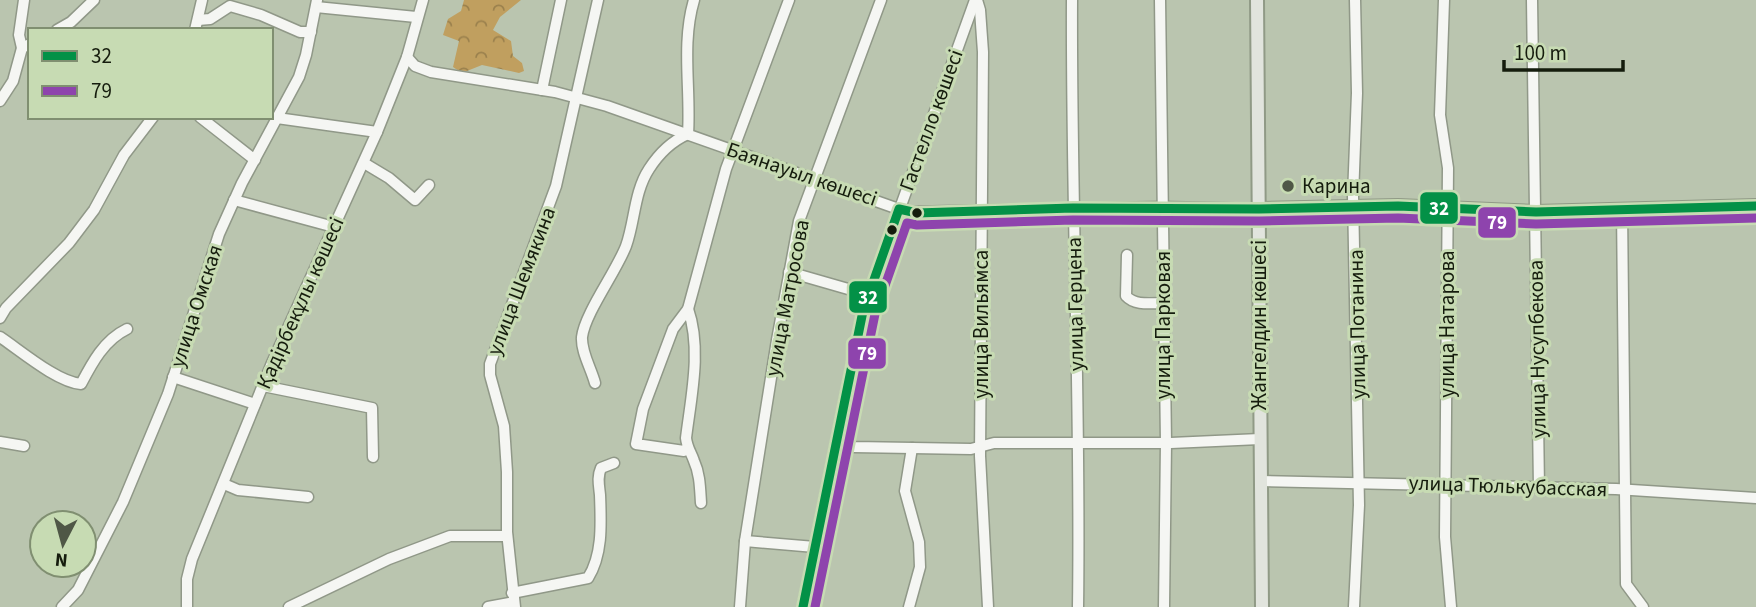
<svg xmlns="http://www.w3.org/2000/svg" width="1756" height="607" font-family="'Source Sans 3',sans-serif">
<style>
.forest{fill:url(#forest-crowns)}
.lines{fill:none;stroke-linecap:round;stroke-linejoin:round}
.minor-casing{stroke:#909888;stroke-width:13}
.major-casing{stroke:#909a86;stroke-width:16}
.minor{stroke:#f5f6f3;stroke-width:10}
.major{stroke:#e1e4dd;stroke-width:12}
.bus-1-casing{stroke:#c7dbb3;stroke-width:14}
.bus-2-casing{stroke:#c7dbb3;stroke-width:14}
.bus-1{stroke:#039147;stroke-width:9}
.bus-2{stroke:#8e44ad;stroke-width:9}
.poi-dot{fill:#4f5746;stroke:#c7dbb3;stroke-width:2.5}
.bus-dot{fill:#151c0d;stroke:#c7dbb3;stroke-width:2.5}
.labels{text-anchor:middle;stroke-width:6;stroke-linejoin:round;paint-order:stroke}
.street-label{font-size:21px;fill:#151c0d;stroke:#c7dbb3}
.poi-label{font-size:21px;fill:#151c0d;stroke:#c7dbb3;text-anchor:start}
.line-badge{stroke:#c7dbb3;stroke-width:2.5}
.badge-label{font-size:19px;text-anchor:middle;font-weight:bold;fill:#fff}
</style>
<defs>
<pattern id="forest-crowns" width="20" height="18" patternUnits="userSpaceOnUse" patternTransform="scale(1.75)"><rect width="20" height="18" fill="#c09f5f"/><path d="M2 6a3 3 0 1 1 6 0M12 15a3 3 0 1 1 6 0" fill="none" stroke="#9b814d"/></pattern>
</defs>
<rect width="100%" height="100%" fill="#bac5af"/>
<polygon class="forest" points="464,0 521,0 500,17 493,30 511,41 513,56 522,63 524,71 519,73 482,65 462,73 453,67 459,41 443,35 448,19 461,11"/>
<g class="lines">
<g class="minor-casing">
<g id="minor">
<polyline points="977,0 980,10 983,52 980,456 988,607"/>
<path d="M1072 0C1071 202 1081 405 1078 607"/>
<polyline points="1160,0 1166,443 1164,607"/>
<polyline points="1444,0 1440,115 1448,168 1445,537 1451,607"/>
<polyline points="1532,0 1539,488"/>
<polyline points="316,7 416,17"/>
<polyline points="198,20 210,19 230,6 261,15 300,32 311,32"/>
<polyline points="57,30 71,22 94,0"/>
<polyline points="195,30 202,0"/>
<polyline points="22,48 19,35 24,0"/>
<polyline points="407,57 415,66 431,72 555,92 607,106 907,212 1162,207 1259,209"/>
<polyline points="542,90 561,0"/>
<polyline points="0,101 13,81 22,48 30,44"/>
<polyline points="200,117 255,160"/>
<polyline points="277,118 377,132"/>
<polyline points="364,163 389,178 415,200 429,185"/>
<polyline points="234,200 334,227"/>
<polyline points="1622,209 1626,584 1643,607"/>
<path d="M1127 255 1126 296C1135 306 1151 303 1164 303"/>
<polyline points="789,272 869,295"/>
<path d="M688 309C702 349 691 397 686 438 687 448 691 452 694 461 700 474 700 488 701 503"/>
<polyline points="0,318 6,308 69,243 94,210 124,155 153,117"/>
<path d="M0 337C21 351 57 382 81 384 92 363 104 340 127 329"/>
<polyline points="173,377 255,404"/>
<path d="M595 383C591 368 581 352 582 337 585 313 616 272 626 246 635 221 634 192 649 169 658 155 672 141 688 134 691 89 681 44 694 0"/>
<polyline points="263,386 372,408 373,457"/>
<polyline points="0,442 24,446"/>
<polyline points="837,442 854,447 971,449 994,443 1171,443 1260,439"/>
<polyline points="687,448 684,451 636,444 643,409 673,329 688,309 726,169 789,0"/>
<polyline points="1260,481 1616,489 1756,498"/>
<polyline points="224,484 238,490 308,497"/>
<polyline points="745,541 815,547"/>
<path d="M512 593 588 578C603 554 601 523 600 495 599 485 597 477 601 468L614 463"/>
<polyline points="62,607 78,590 123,502 168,394 219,234 242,183 299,77 306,55 317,0"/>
<polyline points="187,607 187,579 192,559 272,363 377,132 407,57 423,0"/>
<polyline points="289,607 389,559 450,536 507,536"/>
<polyline points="488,607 514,602"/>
<polyline points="515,607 507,532 507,472 504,426 490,375 490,364 556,186 598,0"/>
<polyline points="740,607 745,541 777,340 799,221 881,0"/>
<polyline points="803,607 863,311 975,0"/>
<polyline points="909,607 920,567 919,542 905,491 912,448"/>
<polyline points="1354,607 1359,505 1353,196 1357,93 1355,0"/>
</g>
</g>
<g class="major-casing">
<g id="major">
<polyline points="1257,0 1262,607"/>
<polyline points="1259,209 1398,206 1536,212 1756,206"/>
</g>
</g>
<use href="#minor" class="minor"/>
<use href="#major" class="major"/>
<g class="bus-1-casing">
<polyline id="bus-1" points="803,607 863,311 899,209 917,213 1073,208 1259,209 1398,206 1536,212 1756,206"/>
</g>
<g class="bus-2-casing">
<polyline id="bus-2" points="815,607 875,314 907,223 917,225 1073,220 1259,221 1398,218 1536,224 1756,218"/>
</g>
<use href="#bus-1" class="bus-1"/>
<use href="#bus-2" class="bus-2"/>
</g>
<circle class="poi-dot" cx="1288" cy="186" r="7"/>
<g class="bus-dot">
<circle cx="917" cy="213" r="6"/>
<circle cx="892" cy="230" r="6"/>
</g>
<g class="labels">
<g class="street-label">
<text transform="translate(931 120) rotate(-70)" y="7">Гастелло көшесі</text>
<text transform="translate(802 174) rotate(19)" y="7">Баянауыл көшесі</text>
<text transform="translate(521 281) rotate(-69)" y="7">улица Шемякина</text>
<text transform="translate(787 298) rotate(-79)" y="7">улица Матросова</text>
<text transform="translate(300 303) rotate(-66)" y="7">Қадірбекұлы көшесі</text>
<text transform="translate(1075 304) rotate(-91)" y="7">улица Герцена</text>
<text transform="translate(196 306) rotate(-72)" y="7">улица Омская</text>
<text transform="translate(981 324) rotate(-90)" y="7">улица Вильямса</text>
<text transform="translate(1357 324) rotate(-91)" y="7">улица Потанина</text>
<text transform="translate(1447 324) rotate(-90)" y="7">улица Натарова</text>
<text transform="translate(1163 325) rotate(-90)" y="7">улица Парковая</text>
<text transform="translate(1259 325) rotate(-90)" y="7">Жангелдин көшесі</text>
<text transform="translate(1537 349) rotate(-91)" y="7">улица Нусупбекова</text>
<text transform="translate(1508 486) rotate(2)" y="7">улица Тюлькубасская</text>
</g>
<g class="poi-label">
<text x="1302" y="193">Карина</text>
</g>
</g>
<g class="line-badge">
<rect x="1419" y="191" width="40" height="34" rx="7" fill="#039147"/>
<rect x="1477" y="206" width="40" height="33" rx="7" fill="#8e44ad"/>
<rect x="848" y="280" width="40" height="34" rx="7" fill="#039147"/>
<rect x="847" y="337" width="40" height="33" rx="7" fill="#8e44ad"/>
</g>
<g class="badge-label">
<text x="1439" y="215">32</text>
<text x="1497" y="229">79</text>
<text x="868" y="304">32</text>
<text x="867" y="360">79</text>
</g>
<rect x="28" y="28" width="245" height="91" fill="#c7dbb3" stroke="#808f71" stroke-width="2"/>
<rect x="42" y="51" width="35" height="10" fill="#039147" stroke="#808f71" stroke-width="2"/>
<text x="91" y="63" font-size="21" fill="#151c0d">32</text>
<rect x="42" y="86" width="35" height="10" fill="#8e44ad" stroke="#808f71" stroke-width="2"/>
<text x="91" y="98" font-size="21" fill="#151c0d">79</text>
<g transform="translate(63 544) rotate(186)"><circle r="33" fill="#c7dbb3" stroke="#808f71" stroke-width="2"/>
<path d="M0-5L12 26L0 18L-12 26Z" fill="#4f5746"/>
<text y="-10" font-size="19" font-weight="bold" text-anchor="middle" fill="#151c0d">N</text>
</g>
<path d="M1504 60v10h119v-10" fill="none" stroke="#151c0d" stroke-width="3.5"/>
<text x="1514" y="60" font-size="21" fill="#151c0d" stroke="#c7dbb3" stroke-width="5" paint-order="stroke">100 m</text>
</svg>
